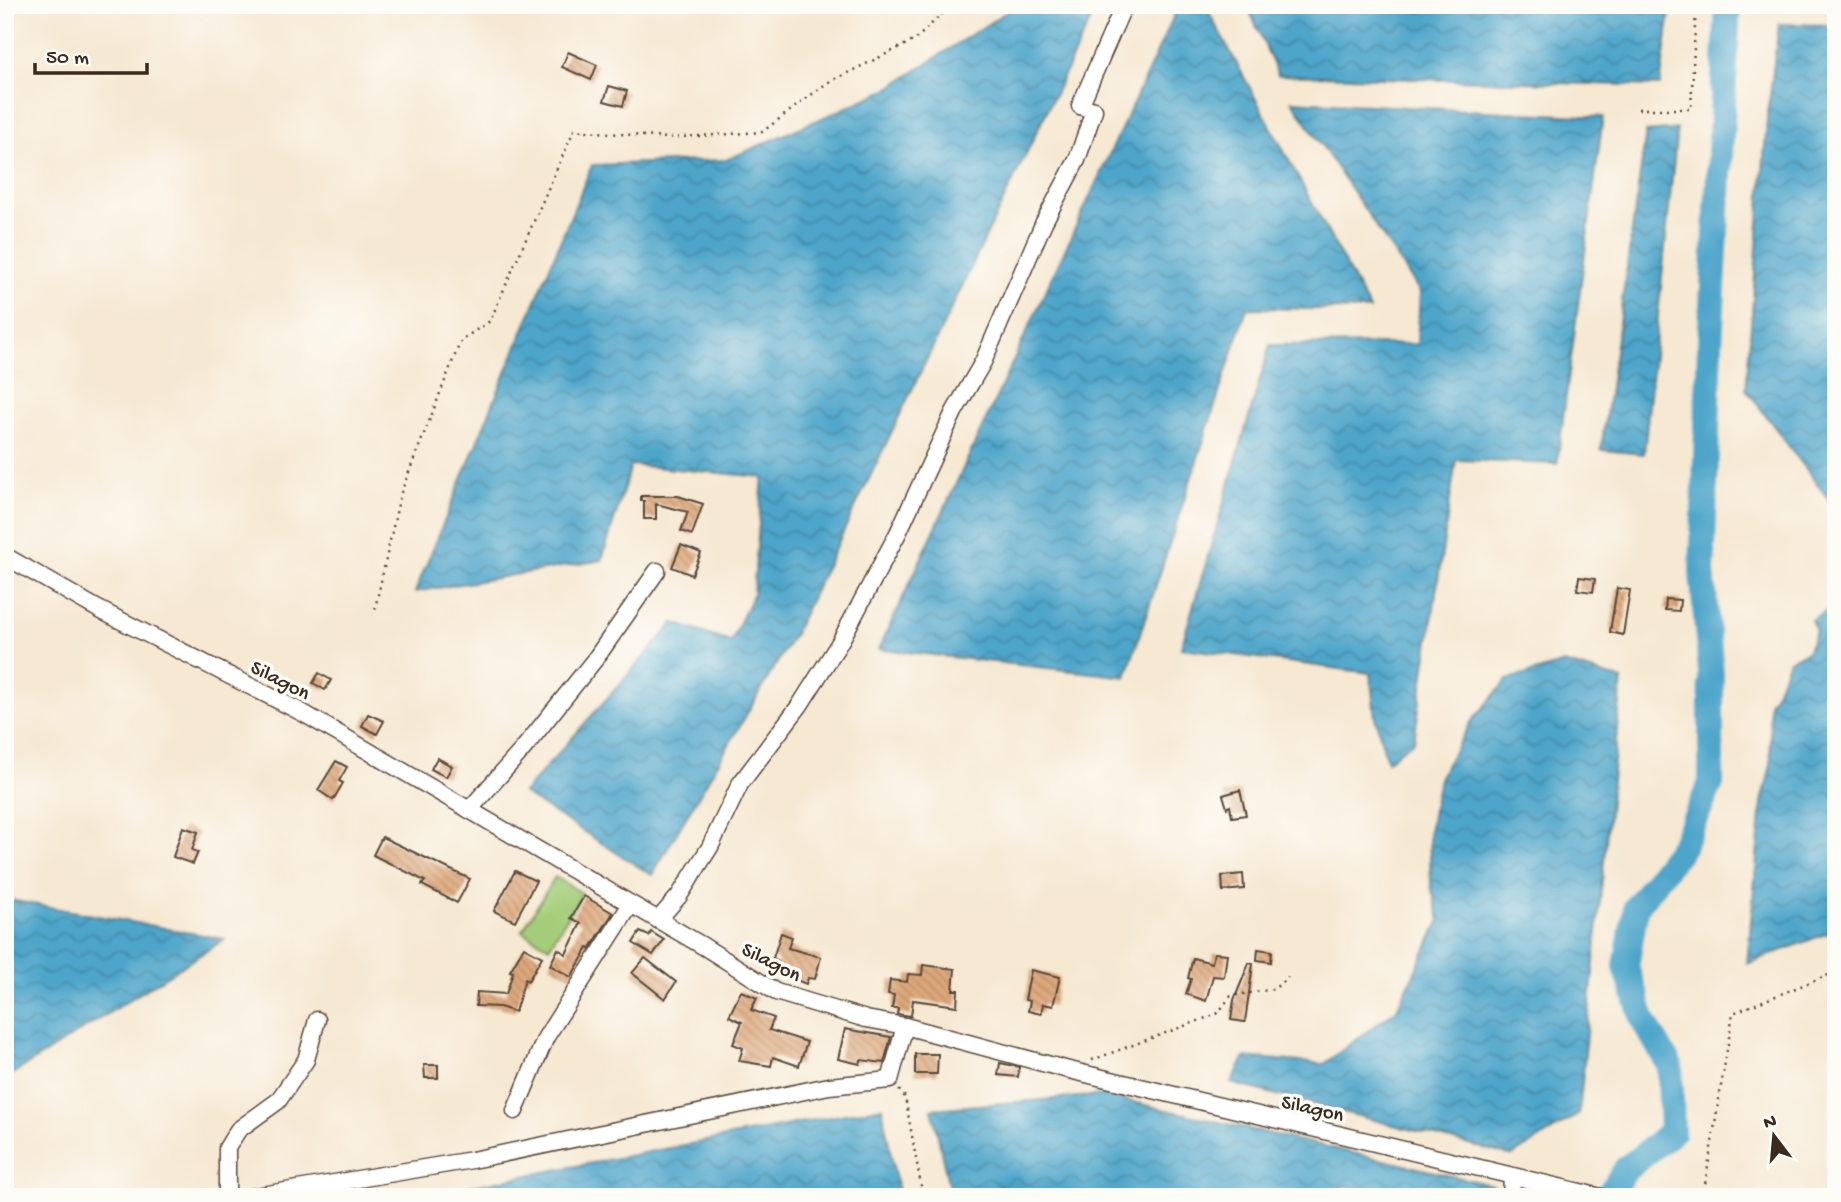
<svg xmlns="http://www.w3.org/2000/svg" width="1841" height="1202" font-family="'Gochi Hand',sans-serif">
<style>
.pitch{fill:#a3cd78;stroke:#6f7c4b;stroke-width:2}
.water{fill:url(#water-waves);stroke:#446874;stroke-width:2}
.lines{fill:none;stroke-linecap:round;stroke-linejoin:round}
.river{stroke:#4da5ca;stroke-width:26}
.building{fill:url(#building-back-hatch)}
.minor-casing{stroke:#574639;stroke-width:19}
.path{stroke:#574639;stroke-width:2.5;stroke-dasharray:2 5;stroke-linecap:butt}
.minor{stroke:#fff;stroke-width:16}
.labels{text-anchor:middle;stroke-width:7;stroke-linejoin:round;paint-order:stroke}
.street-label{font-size:21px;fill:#3b2a1e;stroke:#fdfcf7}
</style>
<defs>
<pattern id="water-waves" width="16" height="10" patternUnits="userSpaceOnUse" patternTransform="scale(1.75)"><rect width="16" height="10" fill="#4da5ca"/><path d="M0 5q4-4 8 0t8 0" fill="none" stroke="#4187a3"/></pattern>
<pattern id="building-back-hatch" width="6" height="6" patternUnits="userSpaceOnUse" patternTransform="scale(1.75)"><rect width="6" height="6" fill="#dea87b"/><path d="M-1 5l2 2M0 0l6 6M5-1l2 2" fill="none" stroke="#b58964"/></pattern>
</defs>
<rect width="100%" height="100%" fill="#fdfcf7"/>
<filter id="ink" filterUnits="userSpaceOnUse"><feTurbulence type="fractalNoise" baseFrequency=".0143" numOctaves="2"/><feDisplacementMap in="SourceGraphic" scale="14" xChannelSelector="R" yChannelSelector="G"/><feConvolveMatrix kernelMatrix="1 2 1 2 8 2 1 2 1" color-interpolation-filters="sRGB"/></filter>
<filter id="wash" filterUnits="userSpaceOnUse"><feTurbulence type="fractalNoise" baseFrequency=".00686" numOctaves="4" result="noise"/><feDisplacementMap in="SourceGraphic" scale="28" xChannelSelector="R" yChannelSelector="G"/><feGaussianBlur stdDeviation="1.57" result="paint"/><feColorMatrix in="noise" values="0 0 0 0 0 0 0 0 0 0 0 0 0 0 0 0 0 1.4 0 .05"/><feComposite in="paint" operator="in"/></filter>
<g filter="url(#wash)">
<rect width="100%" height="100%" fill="#f6e8d1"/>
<polygon class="pitch" points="555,877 582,893 549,947 522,931"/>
<g class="water">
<polygon points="1017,5 1098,5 794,634 652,875 523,793 674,623 731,642 753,594 763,477 631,465 602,560 415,592 592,165 726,160 886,90"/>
<polygon points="1179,5 1205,5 1370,310 1247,308 1126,677 879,649"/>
<polygon points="1247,5 1671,5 1660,86 1278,75"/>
<polygon points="1779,24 1836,25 1836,509 1746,389 1767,119"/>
<polygon points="1292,101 1603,117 1557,464 1456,460 1414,741 1387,761 1375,717 1370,673 1181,648 1270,345 1417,344 1420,292"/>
<polygon points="1677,129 1644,454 1601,450 1646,132"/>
<polygon points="1836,606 1836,930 1747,964 1762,803 1771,764 1769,703 1777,690 1789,660 1807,652 1816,631 1811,620"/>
<polygon points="1564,663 1622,680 1579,1114 1512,1156 1231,1083 1245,1057 1324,1064 1397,1009 1440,920 1431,886 1429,831 1439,778 1471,722 1507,680"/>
<polygon points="5,899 225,939 5,1079"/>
<polygon points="1102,1095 1492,1185 1492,1197 1441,1197 1345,1186 1322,1197 951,1197 932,1109"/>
<polygon points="882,1107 899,1197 415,1197"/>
</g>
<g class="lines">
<polyline class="river" points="1607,1197 1626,1169 1672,1132 1670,1066 1644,1022 1626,967 1636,907 1683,845 1711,783 1711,673 1702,571 1710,344 1728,5"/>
</g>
<g id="blocks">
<g class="building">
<polygon points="568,52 597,65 591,80 562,67"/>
<polygon points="609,86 627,91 623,106 604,101"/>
<polygon points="641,496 678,496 703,504 692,535 681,531 688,512 656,504 656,519 644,519 644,501 641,501"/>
<polygon points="681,545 701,553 692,575 672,567"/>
<polygon points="1579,577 1595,579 1593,592 1577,590"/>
<polygon points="1617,588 1630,590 1623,635 1610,632"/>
<polygon points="1666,599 1680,600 1679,611 1665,610"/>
<polygon points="319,673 331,680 325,690 313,683"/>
<polygon points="368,714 384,721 377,734 362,726"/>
<polygon points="437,758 452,766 446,777 431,769"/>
<polygon points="336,761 347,767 339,781 343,783 333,800 318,790"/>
<polygon points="1240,790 1246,815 1232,817 1230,806 1227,808 1223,795"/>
<polygon points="183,827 198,832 192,850 198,852 193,864 173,857"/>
<polygon points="382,837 470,879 457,903 422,885 425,881 373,855"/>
<polygon points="515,871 536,881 515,921 494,911"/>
<polygon points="1243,874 1244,889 1223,891 1222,876"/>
<polygon points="584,896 613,913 590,949 588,948 571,977 550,965 558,949 566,954 581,923 571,918"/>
<polygon points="640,932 649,936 651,932 664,940 653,955 633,943"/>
<polygon points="781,933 792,937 788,948 821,957 815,979 808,978 806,984 774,971 778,961 773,958"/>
<polygon points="524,947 542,957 528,981 525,979 515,1012 500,1007 476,1006 477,992 506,994 513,972 510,971"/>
<polygon points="1258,949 1272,951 1271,962 1257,960"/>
<polygon points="1214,953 1227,954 1224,977 1213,976 1206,1001 1186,994 1191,979 1188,978 1193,958 1212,963"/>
<polygon points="645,958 676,982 665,999 632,973"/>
<polygon points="1249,963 1253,964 1245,1022 1231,1020 1234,1000"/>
<polygon points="923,965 955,969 953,990 958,990 957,1006 913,1000 911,1016 897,1014 898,1008 892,1008 894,995 888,994 890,980 907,982 908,974 922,975"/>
<polygon points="1031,970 1060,977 1053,1006 1043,1004 1041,1014 1028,1011 1030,1001 1025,1000"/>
<polygon points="741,991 757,998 751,1010 774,1018 769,1030 807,1042 799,1066 773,1057 771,1066 739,1061 743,1048 733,1044 742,1022 729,1016"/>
<polygon points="845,1029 891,1037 884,1063 861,1060 860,1064 838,1059"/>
<polygon points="915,1054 938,1054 937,1074 915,1074"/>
<polygon points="1000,1063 1019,1067 1018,1077 998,1075"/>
<polygon points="424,1065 438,1065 438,1078 425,1078"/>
</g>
</g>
</g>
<g filter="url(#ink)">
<use href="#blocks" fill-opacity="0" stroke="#574639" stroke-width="2"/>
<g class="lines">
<g class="minor-casing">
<g id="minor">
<polyline points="5,556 98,609 303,713 703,946 776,992 866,1019 905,1026 1065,1069 1601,1197"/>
<polyline points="469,810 523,749 596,658 657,571"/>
<polyline points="658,920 679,896 710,847 740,784 800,705 840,642 898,533 954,412 983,362 1044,222 1077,160 1094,110 1080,106 1124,5"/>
<polyline points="515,1111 546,1037 631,904"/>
<polyline points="227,1197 227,1148 238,1130 278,1101 306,1060 317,1020"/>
<polyline points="250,1197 472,1160 829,1086 890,1080 905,1026"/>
<polyline points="1511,1197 1512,1176"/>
</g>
</g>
<g class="path">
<polyline points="1638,109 1691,109 1696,5"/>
<polyline points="375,609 400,495 461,340 490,321 574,130 667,138 762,132 827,83 915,40 951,5"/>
<polyline points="1092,1060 1217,1014 1231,996 1274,989 1288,977"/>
<polyline points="899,1090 905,1097 923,1197"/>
<polyline points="1703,1197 1733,1013 1836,972"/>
</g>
<use href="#minor" class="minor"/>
</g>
</g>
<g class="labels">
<g class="street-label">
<text transform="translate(281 679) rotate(27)" y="7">Silagon</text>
<text transform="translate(772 961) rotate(27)" y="7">Silagon</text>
<text transform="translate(1313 1107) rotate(13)" y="7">Silagon</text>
</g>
</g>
<rect width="1841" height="1202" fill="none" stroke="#fdfcf7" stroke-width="28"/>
<g transform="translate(1774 1136) rotate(344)" stroke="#fdfcf7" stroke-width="5" paint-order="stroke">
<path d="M0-5L12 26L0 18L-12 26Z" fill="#3b2a1e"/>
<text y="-10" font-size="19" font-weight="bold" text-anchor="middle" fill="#3b2a1e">N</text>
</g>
<path d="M35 63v10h112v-10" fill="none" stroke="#3b2a1e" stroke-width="3.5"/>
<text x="46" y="63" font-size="21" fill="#3b2a1e" stroke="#fdfcf7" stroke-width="5" paint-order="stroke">50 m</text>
</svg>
